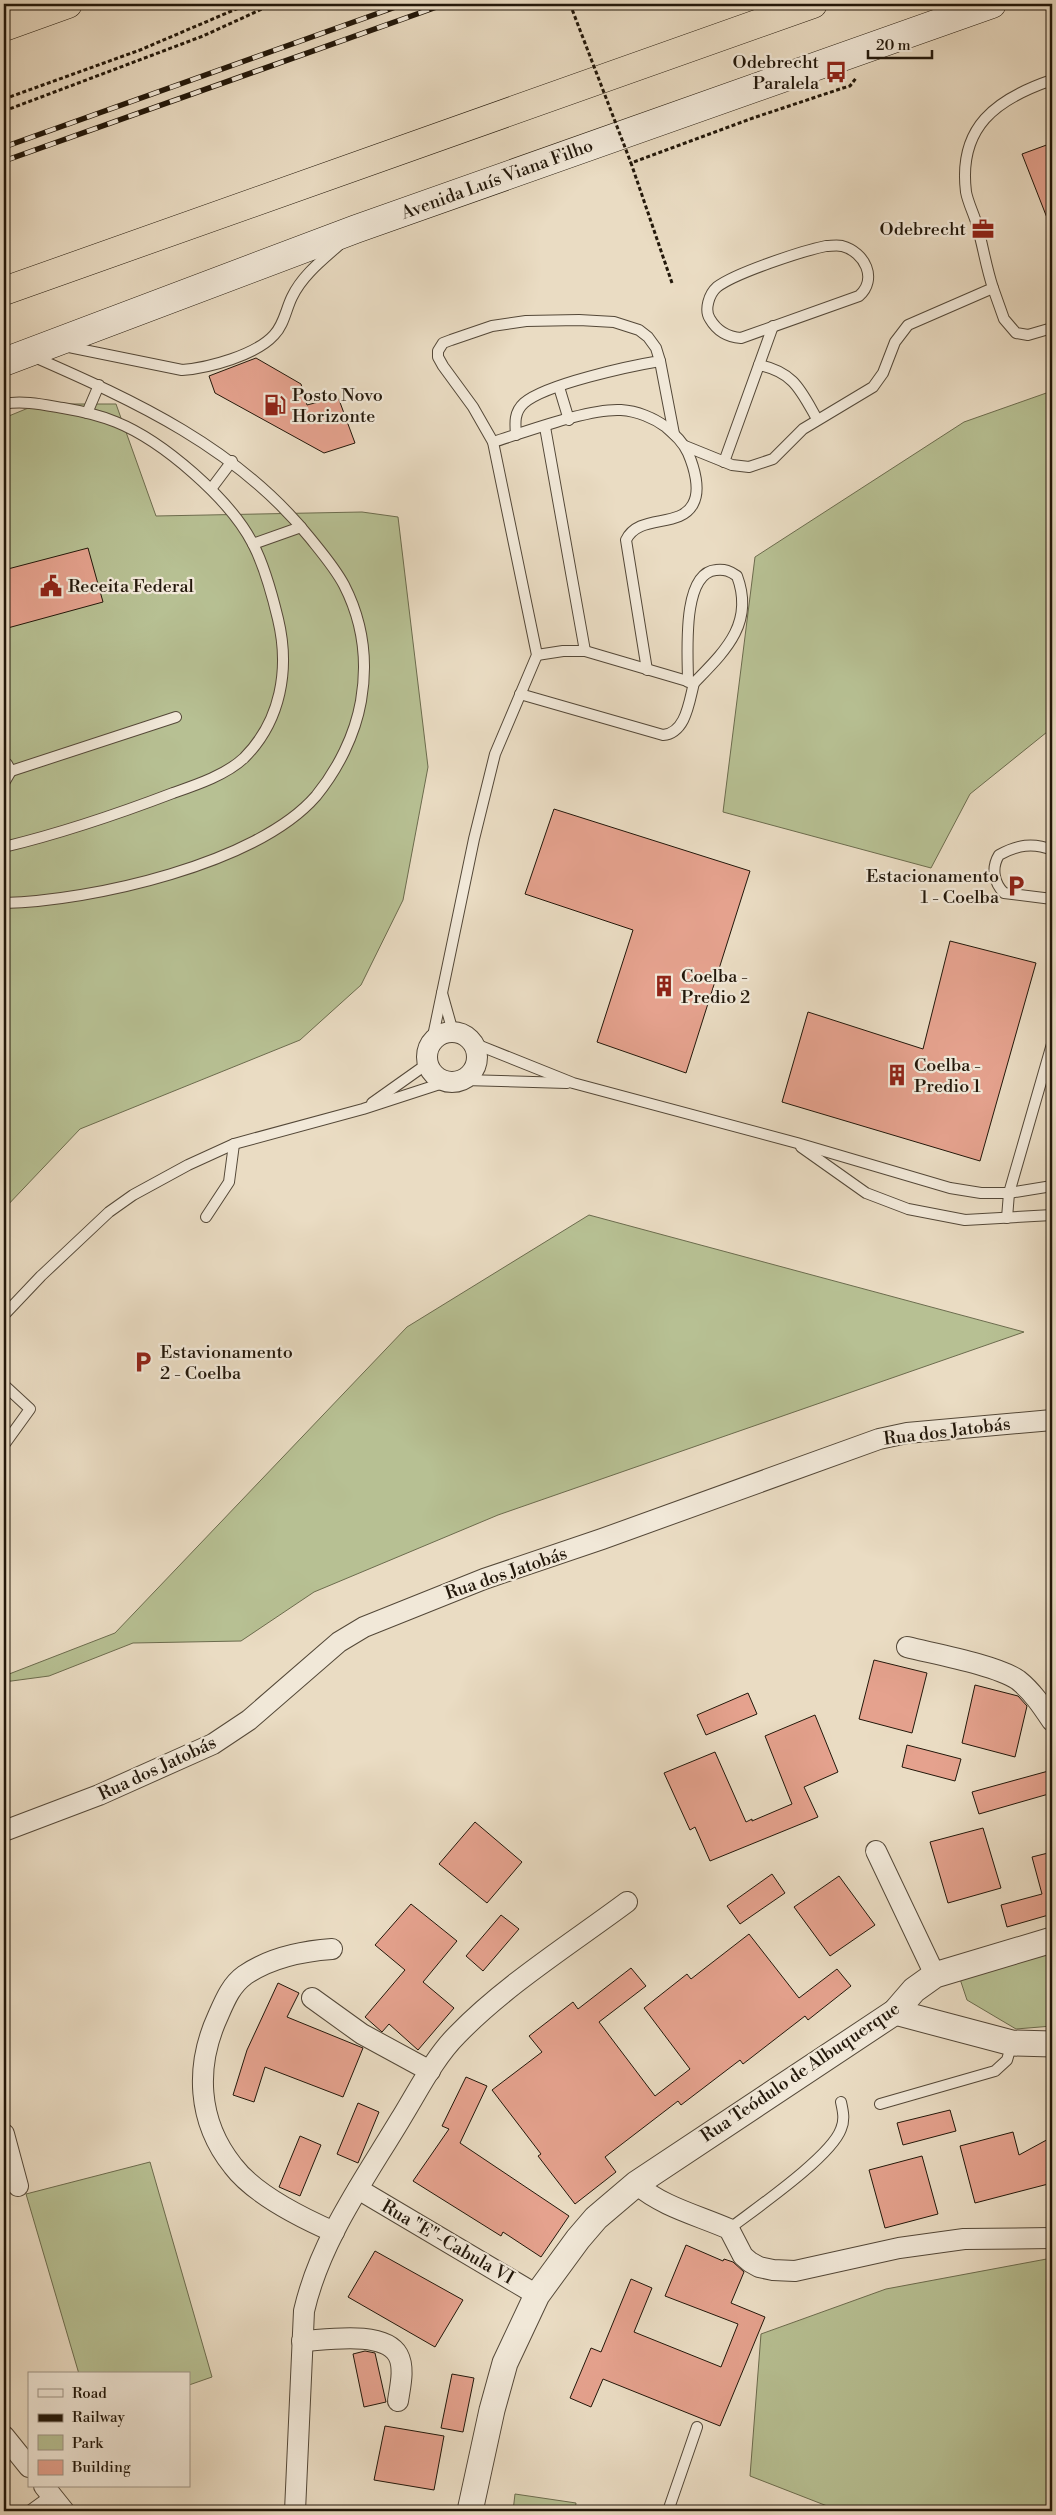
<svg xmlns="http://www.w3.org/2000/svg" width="1056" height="2515" font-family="'Libre Bodoni',serif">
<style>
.green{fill:#b7c093;stroke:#6c6c4e}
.building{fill:#e5a28e;stroke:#22170a}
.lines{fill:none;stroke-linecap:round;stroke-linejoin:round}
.service-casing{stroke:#544838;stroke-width:12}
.minor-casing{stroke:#544838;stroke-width:22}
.tertiary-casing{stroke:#544838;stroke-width:27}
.secondary-casing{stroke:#22170a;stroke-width:29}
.trunk-casing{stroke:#22170a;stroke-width:29}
.path{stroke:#22170a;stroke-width:3;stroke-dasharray:4 2.5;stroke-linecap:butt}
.service{stroke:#f1e8d8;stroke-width:10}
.minor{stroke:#f1e8d8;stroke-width:20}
.tertiary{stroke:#f1e8d8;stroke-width:25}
.secondary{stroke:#f1e8d8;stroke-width:28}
.trunk{stroke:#eadcc3;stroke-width:28}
.rail-casing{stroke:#22170a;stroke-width:5.5}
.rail{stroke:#f1e8d8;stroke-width:4;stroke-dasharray:11;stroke-linecap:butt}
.path-bridge{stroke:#22170a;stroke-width:3;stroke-dasharray:4 2.5;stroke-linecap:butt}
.labels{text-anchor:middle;stroke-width:4.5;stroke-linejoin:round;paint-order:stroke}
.poi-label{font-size:18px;fill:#22170a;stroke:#f1e8d8;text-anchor:start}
.street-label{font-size:18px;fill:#22170a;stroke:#f1e8d8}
</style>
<rect width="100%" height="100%" fill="#eadcc3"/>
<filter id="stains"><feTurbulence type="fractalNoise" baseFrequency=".004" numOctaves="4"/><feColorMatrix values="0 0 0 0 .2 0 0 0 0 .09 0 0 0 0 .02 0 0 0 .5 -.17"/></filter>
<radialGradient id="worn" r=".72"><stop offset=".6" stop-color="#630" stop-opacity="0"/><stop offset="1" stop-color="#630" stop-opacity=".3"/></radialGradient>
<g class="green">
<polygon points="1052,391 1052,728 970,794 931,868 723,812 755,557 964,422"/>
<polygon points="38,404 116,404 156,516 362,512 398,517 428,767 403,900 361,985 300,1040 80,1129 4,1209 4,418"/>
<polygon points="589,1215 1024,1332 498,1515 314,1592 241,1641 133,1643 49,1676 4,1682 4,1676 115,1633 407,1327"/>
<polygon points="1052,1949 1052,2026 1016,2029 967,2000 959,1976"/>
<polygon points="150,2162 212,2377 189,2385 189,2374 79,2374 26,2194"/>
<polygon points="1052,2258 1052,2511 840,2511 750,2476 761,2334 886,2289"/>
<polygon points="515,2494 576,2503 575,2511 513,2511"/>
</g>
<g class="building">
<polygon points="1052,143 1052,228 1051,228 1022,154"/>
<polygon points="256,358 301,384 307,405 338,397 355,443 324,453 215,393 209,376"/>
<polygon points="88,548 103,602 4,629 4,570"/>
<polygon points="554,809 750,871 686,1073 597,1042 633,930 525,894"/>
<polygon points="950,941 1036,963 980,1161 782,1102 808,1012 923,1049"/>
<polygon points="874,1660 927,1673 912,1733 859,1719"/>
<polygon points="975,1685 1018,1696 1027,1706 1015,1757 962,1743"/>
<polygon points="748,1693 757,1714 706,1735 697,1715"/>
<polygon points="815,1715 838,1772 804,1787 818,1817 710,1861 695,1827 690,1830 664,1773 715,1752 746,1822 752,1819 752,1821 792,1804 765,1736"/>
<polygon points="907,1745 961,1759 955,1781 902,1767"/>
<polygon points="1052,1770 1052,1793 979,1814 972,1792"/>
<polygon points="475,1822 522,1862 487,1903 439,1864"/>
<polygon points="983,1828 1001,1888 948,1903 930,1842"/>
<polygon points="1052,1852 1052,1914 1007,1927 1001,1905 1042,1894 1032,1857"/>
<polygon points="772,1874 785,1893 740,1924 727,1906"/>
<polygon points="839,1876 875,1925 830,1956 794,1907"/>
<polygon points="411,1904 457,1941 423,1982 454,2008 418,2050 389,2024 382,2032 365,2017 405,1970 375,1945"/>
<polygon points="501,1915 519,1929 483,1971 466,1956"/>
<polygon points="749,1934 799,1998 837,1969 851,1986 808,2020 805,2016 743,2064 740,2060 681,2105 678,2101 605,2157 616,2172 575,2204 538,2156 541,2154 492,2090 542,2052 529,2036 573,2002 578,2009 631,1968 646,1986 599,2022 655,2096 690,2069 644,2008 687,1974 691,1979"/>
<polygon points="278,1983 299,1993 287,2017 363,2048 343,2097 265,2067 254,2102 233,2095 247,2050"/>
<polygon points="466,2077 487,2086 460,2143 569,2216 541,2257 503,2232 501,2236 413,2181 449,2129 442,2126"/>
<polygon points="358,2103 379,2112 358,2163 337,2154"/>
<polygon points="950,2110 956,2131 903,2145 897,2123"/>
<polygon points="1013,2132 1019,2155 1052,2137 1052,2183 975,2203 960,2146"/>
<polygon points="300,2136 321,2145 300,2196 279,2187"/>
<polygon points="922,2156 938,2214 885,2228 869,2170"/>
<polygon points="686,2245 723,2261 724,2259 733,2262 744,2272 731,2303 765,2317 720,2426 603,2379 591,2407 570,2398 591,2348 601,2352 631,2279 652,2288 634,2332 721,2367 738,2324 665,2296"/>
<polygon points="375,2251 463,2300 435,2347 348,2297"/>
<polygon points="365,2351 375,2353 386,2402 364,2407 353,2354"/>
<polygon points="452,2374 474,2378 463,2432 441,2428"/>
<polygon points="385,2426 444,2436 434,2490 374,2480"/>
</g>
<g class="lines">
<g class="service-casing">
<g id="service">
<path d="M826 246C831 246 837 245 842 246 865 252 878 279 859 296L741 338C727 337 717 331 710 319 704 310 709 294 717 287 735 273 802 251 826 246Z"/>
<polyline points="993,288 1004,319 1016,333 1028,335 1052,328"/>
<path d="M64 346 182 370C209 368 256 355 274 335 284 325 286 309 292 297 302 276 321 261 338 246"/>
<polyline points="660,361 674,434"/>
<path d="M759 365C794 372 801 391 817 419"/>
<polyline points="559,387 569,420"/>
<path d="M4 404C22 400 45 405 63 408 81 411 99 415 116 422 163 441 230 499 253 544 265 567 272 594 278 619 290 669 281 721 244 758 226 775 196 785 173 793 118 814 62 833 4 847"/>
<polyline points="87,413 99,385"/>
<polyline points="545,427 585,651"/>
<path d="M493 442C526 432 589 408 621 410 637 411 654 418 666 427 675 435 683 442 688 453 694 467 701 490 693 504 680 529 639 513 626 540L647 670"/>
<path d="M685 446 732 465 749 467 773 459 803 429 873 387 883 373 895 342 908 325 993 288C986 267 983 246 977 225 974 214 968 203 966 192 958 127 996 99 1052 80"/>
<polyline points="724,462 773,326"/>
<polyline points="211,489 232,461"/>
<polyline points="253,544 301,527"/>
<path d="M688 682C688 656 681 573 716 570 725 569 730 571 737 576 755 624 724 652 694 683"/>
<path d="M520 694 663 735C686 733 689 702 694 683L585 651H563L537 655"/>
<polyline points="4,763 7,764 11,771 4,783"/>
<polyline points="11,771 176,717"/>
<path d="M1052 850C1033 842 1017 845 999 855 991 868 994 883 1004 893L1052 899"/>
<path d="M4 903C91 901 257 864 316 796 338 769 355 735 361 701 368 661 363 622 344 585 335 568 322 553 310 538 238 448 135 401 32 356"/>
<polyline points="442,993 453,1032"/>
<path d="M432 1041 474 839 495 754 537 655 493 442 473 407 443 366 438 357V351L443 343 451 340 492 326 526 321 579 320 614 322 639 330 648 337 656 348 660 361C630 366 546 384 524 403 514 412 515 423 516 435"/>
<polyline points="473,1043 573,1083 797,1143 950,1188 981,1193 1009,1193 1052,1186"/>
<polyline points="464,1080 567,1083"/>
<polyline points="372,1103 427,1064"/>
<polyline points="801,1147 866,1193 908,1209 965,1220 1052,1215"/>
<polyline points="206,1217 229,1182 234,1144"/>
<polyline points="1007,1218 1009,1193 1052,1044"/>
<polyline points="4,1315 41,1276 109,1212 133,1195 188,1165 234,1144 363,1109 446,1082"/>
<polyline points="4,1385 30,1409 4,1445"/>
<polyline points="880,2104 995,2071 1007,2060 1012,2043"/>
<path d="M729 2229C755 2209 831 2157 841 2129 845 2120 843 2111 841 2102"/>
<polyline points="29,2511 51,2495"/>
<polyline points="668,2511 697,2427"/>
</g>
</g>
<g class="minor-casing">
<g id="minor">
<circle cx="452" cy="1057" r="25"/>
<path d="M907 1647C935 1654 996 1665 1018 1680 1032 1691 1042 1706 1052 1721"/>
<polyline points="4,1831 99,1795 213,1744 249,1720 339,1642 364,1627 484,1579 602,1539 879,1439 907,1433 1052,1420"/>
<polyline points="876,1851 935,1975"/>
<path d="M332 1949C303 1951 270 1958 245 1975 231 1985 225 2000 218 2016 195 2066 197 2121 233 2166 255 2195 302 2218 334 2232"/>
<polyline points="312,1998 362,2034 430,2071"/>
<polyline points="4,2134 18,2186"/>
<path d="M636 2184C663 2207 697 2215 729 2229L743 2256 750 2262 759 2267 773 2270 795 2271 899 2248 964 2239 1052 2238"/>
<polyline points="358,2189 537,2295"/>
<path d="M302 2341C326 2340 384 2330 398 2355 405 2368 400 2387 398 2401"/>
<polyline points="4,2436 29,2467"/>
<polyline points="44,2486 64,2511"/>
<path d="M295 2511 304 2311C320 2241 364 2180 400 2120 418 2091 434 2058 457 2035 504 1986 572 1943 627 1902"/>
</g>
</g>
<g class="tertiary-casing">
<g id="tertiary">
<polyline points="895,2012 1012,2043 1052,2044"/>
<polyline points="470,2511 492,2410 505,2363 537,2295 578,2239 596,2218 636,2184 895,2012 914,1990 935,1975 1052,1940"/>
</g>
</g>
<g class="secondary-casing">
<polyline id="secondary" points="4,362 356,229 992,4"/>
</g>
<g class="trunk-casing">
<g id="trunk">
<polyline points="4,27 68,4"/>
<polyline points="4,291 813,4"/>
</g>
</g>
<g class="path">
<polyline points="4,99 140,50 248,4"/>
<polyline points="4,111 203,36 273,4"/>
<polyline points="672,283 631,163 753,118 843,88 850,86 856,78"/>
</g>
<use href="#service" class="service"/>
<use href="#minor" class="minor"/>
<use href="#tertiary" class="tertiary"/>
<use href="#secondary" class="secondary"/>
<use href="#trunk" class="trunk"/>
<g class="rail-casing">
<g id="rail">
<polyline points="4,147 404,4"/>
<polyline points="4,161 445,4"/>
</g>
</g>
<use href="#rail" class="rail"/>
<polyline class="path-bridge" points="570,4 631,163"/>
</g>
<defs>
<g id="bus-bare" transform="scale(1.725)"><path d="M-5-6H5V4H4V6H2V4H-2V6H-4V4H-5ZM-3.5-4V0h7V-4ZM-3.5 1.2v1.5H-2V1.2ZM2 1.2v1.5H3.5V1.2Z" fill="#8f2418" stroke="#f1e8d8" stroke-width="2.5" paint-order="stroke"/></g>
<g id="office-bare" transform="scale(1.725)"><path d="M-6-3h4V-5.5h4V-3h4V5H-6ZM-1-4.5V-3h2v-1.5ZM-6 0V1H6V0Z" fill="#8f2418" stroke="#f1e8d8" stroke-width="2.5" paint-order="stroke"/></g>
<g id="fuel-bare" transform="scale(1.725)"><path d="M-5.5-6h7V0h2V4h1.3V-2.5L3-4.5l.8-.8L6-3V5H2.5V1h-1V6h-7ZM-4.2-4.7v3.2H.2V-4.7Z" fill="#8f2418" stroke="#f1e8d8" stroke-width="2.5" paint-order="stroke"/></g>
<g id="civic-bare" transform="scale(1.725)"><path d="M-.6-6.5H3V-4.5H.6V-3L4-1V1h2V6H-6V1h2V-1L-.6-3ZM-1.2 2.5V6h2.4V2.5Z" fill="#8f2418" stroke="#f1e8d8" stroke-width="2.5" paint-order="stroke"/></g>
<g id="parking-bare" transform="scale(1.725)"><path d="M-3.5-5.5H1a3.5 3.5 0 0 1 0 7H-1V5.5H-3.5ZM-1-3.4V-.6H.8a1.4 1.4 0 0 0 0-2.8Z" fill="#8f2418" stroke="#f1e8d8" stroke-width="2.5" paint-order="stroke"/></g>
<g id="building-bare" transform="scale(1.725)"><path d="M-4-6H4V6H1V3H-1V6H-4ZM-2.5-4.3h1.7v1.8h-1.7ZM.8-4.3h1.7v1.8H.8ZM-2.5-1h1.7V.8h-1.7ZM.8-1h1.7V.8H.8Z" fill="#8f2418" stroke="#f1e8d8" stroke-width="2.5" paint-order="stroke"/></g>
</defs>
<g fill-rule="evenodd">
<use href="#bus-bare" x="836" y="72"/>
<use href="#office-bare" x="983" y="229"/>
<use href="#fuel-bare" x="275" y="405"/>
<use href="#civic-bare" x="51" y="586"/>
<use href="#parking-bare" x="1016" y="886"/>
<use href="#building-bare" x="664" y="986"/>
<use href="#building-bare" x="897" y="1075"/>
<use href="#parking-bare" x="143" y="1362"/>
</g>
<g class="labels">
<g class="poi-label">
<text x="819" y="68" text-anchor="end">Odebrecht<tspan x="819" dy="21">Paralela</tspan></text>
<text x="966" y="235" text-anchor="end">Odebrecht</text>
<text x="292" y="401">Posto Novo<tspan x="292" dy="21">Horizonte</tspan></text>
<text x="68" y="592">Receita Federal</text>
<text x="999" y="882" text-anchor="end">Estacionamento<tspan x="999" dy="21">1 - Coelba</tspan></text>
<text x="681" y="982">Coelba -<tspan x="681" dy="21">Predio 2</tspan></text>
<text x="914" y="1071">Coelba -<tspan x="914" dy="21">Predio 1</tspan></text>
<text x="160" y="1358">Estavionamento<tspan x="160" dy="21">2 - Coelba</tspan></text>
</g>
<g class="street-label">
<text transform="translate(497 179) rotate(-20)" y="6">Avenida Luís Viana Filho</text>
<text transform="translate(947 1431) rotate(-7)" y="6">Rua dos Jatobás</text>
<text transform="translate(506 1573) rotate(-19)" y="6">Rua dos Jatobás</text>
<text transform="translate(157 1768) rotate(-25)" y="6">Rua dos Jatobás</text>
<text transform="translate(800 2072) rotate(-34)" y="6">Rua Teódulo de Albuquerque</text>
<text transform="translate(448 2242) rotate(30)" y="6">Rua "E"-Cabula VI</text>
</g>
</g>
<rect width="1056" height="2515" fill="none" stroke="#eadcc3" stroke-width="20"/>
<rect x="5" y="5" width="1046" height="2505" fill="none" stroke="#22170a" stroke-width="2.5"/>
<rect x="10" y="10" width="1036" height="2495" fill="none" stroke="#22170a"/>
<rect x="28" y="2372" width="162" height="115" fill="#f1e8d8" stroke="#9e9486"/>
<rect x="38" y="2389" width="25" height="8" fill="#f1e8d8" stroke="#9e9486"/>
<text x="72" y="2398" font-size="15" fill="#22170a">Road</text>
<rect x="38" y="2414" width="25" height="8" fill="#22170a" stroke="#9e9486"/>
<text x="72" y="2422" font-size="15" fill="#22170a">Railway</text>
<rect x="38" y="2435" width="25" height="15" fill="#b7c093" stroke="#9e9486"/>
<text x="72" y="2448" font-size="15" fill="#22170a">Park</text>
<rect x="38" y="2460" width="25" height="15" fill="#e5a28e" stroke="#9e9486"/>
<text x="72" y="2472" font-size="15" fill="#22170a">Building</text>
<path d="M868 50v8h64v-8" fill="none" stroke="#22170a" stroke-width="2.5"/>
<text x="876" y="50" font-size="15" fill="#22170a" stroke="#f1e8d8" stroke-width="4" paint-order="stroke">20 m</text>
<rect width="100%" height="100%" filter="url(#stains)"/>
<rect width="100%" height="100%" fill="url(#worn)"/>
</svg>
